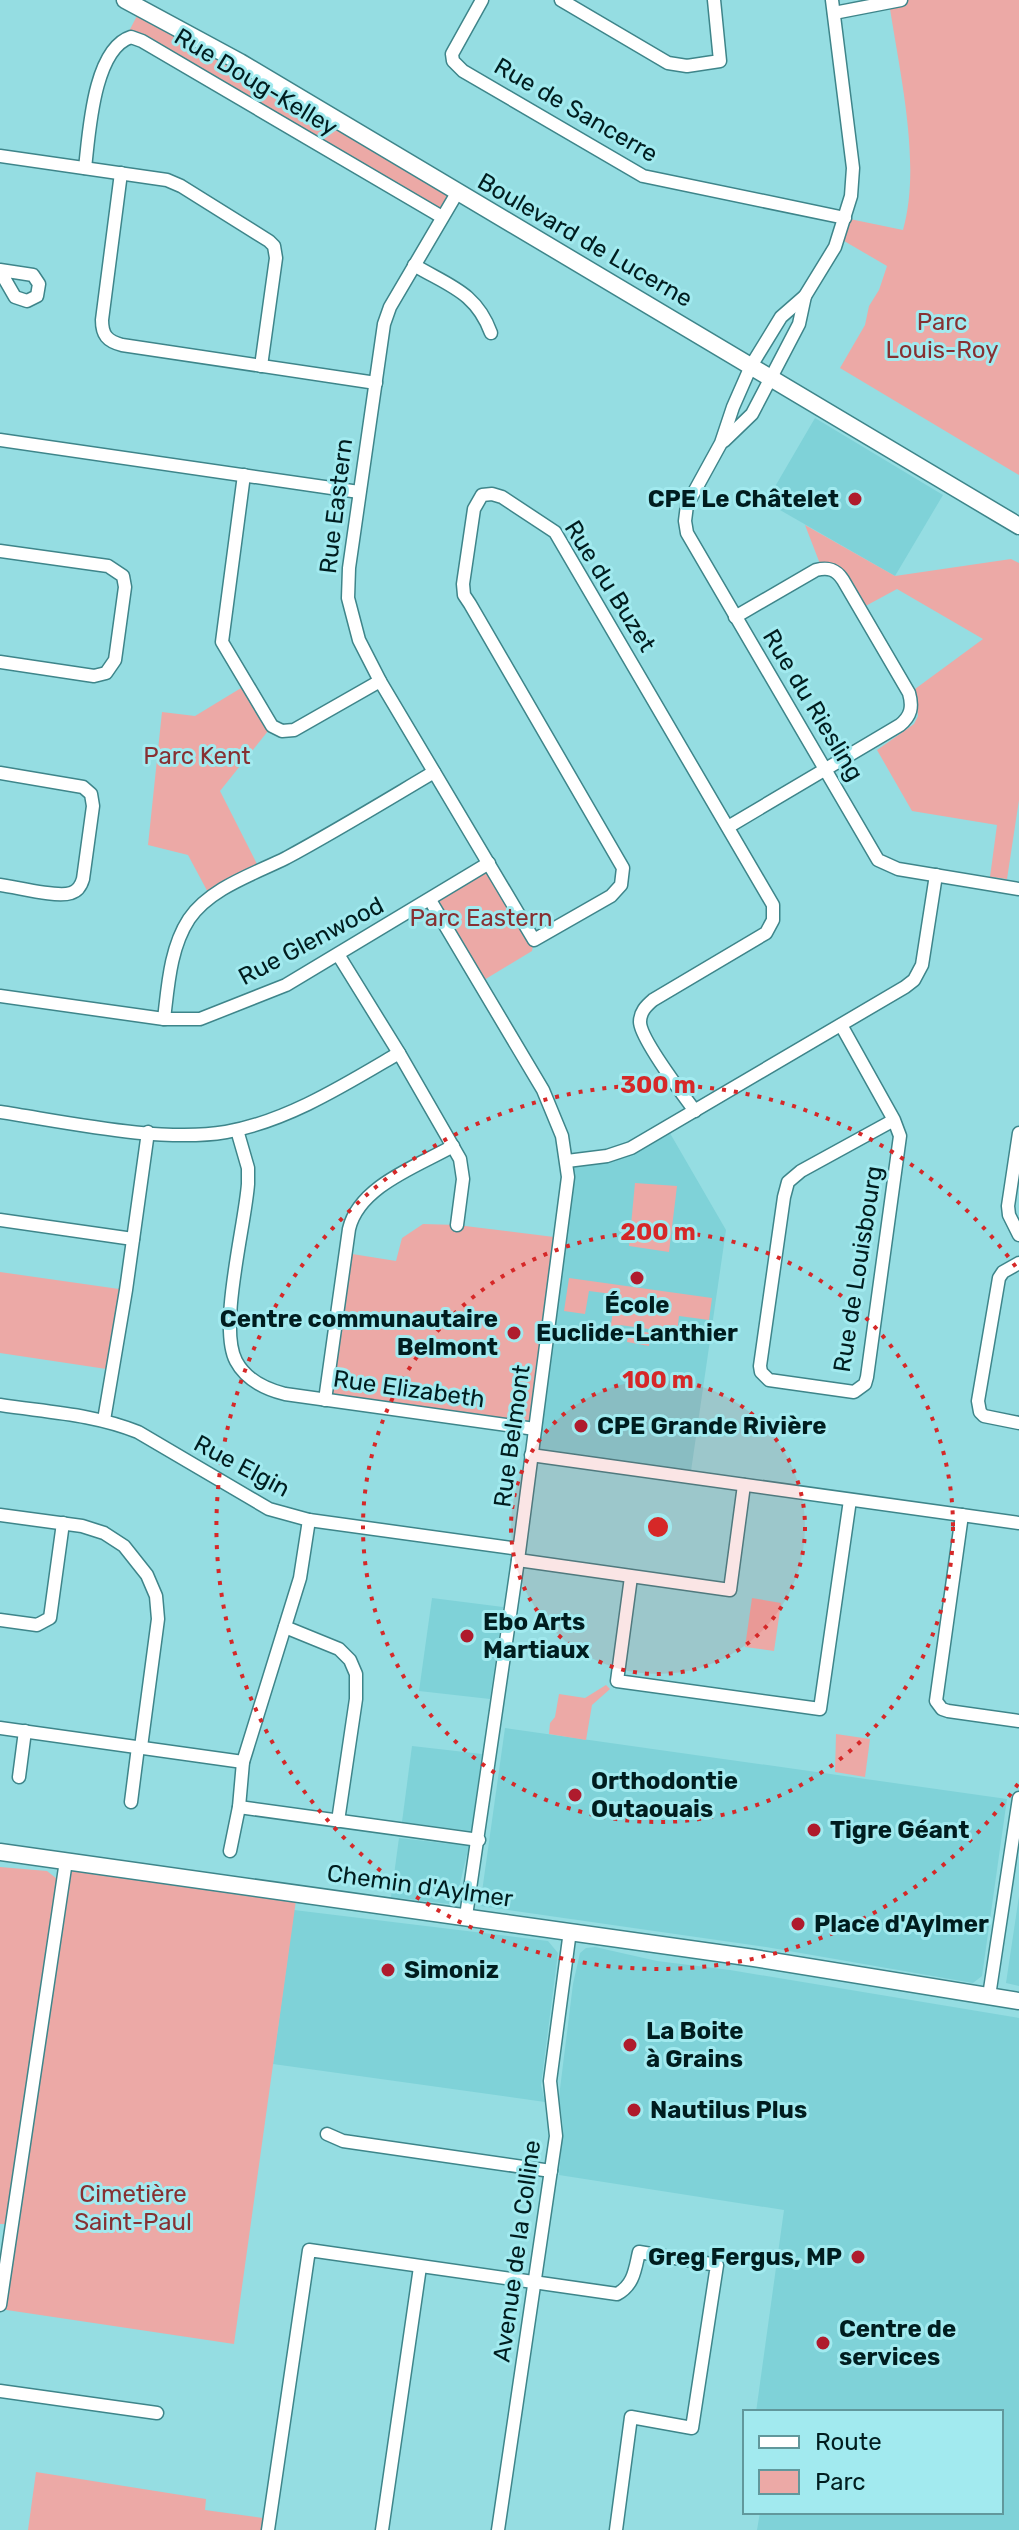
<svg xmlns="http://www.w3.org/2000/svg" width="1019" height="2530" font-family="Rubik,sans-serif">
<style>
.built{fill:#7fd2d8}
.green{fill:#eca9a6}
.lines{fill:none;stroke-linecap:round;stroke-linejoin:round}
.minor-casing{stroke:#3e858a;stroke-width:15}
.major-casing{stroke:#3e858a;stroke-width:19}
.minor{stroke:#fff;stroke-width:12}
.major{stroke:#fff;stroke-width:16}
.ring{fill:none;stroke:#d62828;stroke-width:4;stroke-dasharray:4 8}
.poi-dot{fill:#af1b2d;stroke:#a2eaef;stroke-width:3}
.labels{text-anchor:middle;stroke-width:6;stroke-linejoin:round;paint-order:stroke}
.street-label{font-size:24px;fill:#001d1f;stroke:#a2eaef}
.park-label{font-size:24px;fill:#873032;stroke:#a2eaef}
.poi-label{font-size:24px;font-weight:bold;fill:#001d1f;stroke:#a2eaef;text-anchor:start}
.centre{fill:#d62828;stroke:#a2eaef;stroke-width:4}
.ring-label{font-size:24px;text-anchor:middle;font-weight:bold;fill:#d62828;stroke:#a2eaef;stroke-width:6;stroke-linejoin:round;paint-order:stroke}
</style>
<rect width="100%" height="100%" fill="#95dde2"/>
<g class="built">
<polygon points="815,418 943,495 895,576 766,502"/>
<polygon points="667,1128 726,1230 690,1478 532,1455 567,1161 607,1156"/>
<polygon points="432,1598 503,1607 490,1699 419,1691"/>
<polygon points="505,1728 1007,1799 982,1976 973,1983 766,1947 480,1906"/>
<polygon points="412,1746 482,1754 471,1831 402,1822"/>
<polygon points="399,1838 469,1846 456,1900 449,1904 391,1897"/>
<polygon points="1019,1896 1019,1986 1006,1983"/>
<polygon points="294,1910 548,1941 558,1953 541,2085 545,2102 273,2064"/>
<polygon points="595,1947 657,1961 730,1970 1019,2018 1019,2530 757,2530 760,2512 1001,2512 1001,2412 756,2412 784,2210 559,2175 563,2126 559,2097 573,1984 580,1953 586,1948"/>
</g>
<g class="green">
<path d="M901 0H1019V475L840 368 865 325 869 306 879 290 887 266 839 238 845 218 903 230C922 164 899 70 889 2Z"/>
<polygon points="141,8 457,193 442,217 142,41 125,39"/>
<polygon points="805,525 895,576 1011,559 1019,563 1019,800 1007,879 990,877 997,825 912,811 877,750 914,724 918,716 915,689 983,639 897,589 860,609 843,580 822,569"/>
<polygon points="246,685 272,726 220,791 260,870 211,898 188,855 148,845 162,712 195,716"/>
<polygon points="489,863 534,940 532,951 479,983 430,900"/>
<polygon points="635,1183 677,1186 669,1252 629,1246"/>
<polygon points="423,1224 457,1225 562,1238 535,1429 325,1400 346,1253 396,1261 402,1238"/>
<polygon points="0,1272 126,1290 113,1370 0,1353"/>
<polygon points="569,1278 712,1298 709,1320 679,1316 677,1333 620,1325 618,1340 609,1338 613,1311 618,1311 620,1295 589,1291 585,1314 564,1311"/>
<polygon points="629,1329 651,1333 649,1346 627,1342"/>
<polygon points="752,1598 781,1603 774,1651 745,1647"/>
<polygon points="606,1685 610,1689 592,1705 586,1740 549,1734 550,1723 555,1717 559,1694 585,1698"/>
<polygon points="836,1734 870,1739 865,1777 835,1772"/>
<polygon points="66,1861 297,1893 234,2344 0,2309"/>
<polygon points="0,1867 47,1871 57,1879 6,2224 0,2224"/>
<polygon points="36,2472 206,2499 205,2510 270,2519 268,2530 28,2530"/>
</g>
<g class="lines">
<g class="minor-casing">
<g id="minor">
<polyline points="482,0 452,54 453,61 463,71 643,176 845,218"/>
<polyline points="561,0 668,63 687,66 720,61 714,0"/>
<polyline points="832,0 853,168 851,196 835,247 805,296 781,317 751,366 733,407 721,443 687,505 685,521 687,533 878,860 898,869 1019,889"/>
<polyline points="834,13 901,0"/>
<polyline points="0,156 167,180 181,186 269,241 274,246 276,258 261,366"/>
<path d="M85 168C89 135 93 49 131 37L142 41 442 217"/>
<path d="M121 173 102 320C102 335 107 341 122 345L376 383"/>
<path d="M457 193 390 307 384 324 349 568 348 598 359 640 380 681 534 940 611 896 621 885 623 868 470 604 464 595 463 584 474 509 482 495 492 494 502 497 555 532 773 905V920L766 933 653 1000C646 1006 640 1012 640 1022 640 1038 683 1095 695 1111"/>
<path d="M414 265C449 286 476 292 491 333"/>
<polyline points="0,270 33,275 39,284 37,296 27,301 15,297 0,271"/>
<polyline points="0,440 359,492"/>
<polyline points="724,441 752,414 799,324 805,296"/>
<polyline points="244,475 222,642 272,726 282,731 294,730 380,681"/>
<polyline points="0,551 108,566 123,576 125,587 115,660 106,673 94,676 0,662"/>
<path d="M0 773 83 787 91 794 93 806 83 879C81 886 78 891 71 893 56 898 17 887 0 885"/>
<path d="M728 827 900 725C911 716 913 707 909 693L843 580C836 569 828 567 816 570L735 617"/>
<polyline points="430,900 543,1090 562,1136 568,1177 518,1560 466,1916"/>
<polyline points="339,956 399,1053 460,1159 463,1179 457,1225"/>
<polyline points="0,996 164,1019 200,1019 286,985 489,863"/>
<path d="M164 1019C168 986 170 948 189 919 210 888 254 874 286 858 336 831 385 801 434 772"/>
<polyline points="841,1025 894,1120 900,1136 867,1377 865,1384 854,1392 769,1380 761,1372 760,1366 784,1197 788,1182 801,1171 894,1120"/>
<path d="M0 1112C66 1122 161 1143 226 1132 288 1121 346 1084 399 1053"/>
<path d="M237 1130 248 1168V1184C245 1226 218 1327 236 1361 246 1380 265 1389 285 1394L535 1429"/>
<polyline points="1019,1133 1008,1206 1009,1215 1019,1235"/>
<polyline points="567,1161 607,1156 631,1148 905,987 914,980 922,965 936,875"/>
<polyline points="0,1220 133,1239"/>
<polyline points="1019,1263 1003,1272 999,1278 978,1401 980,1412 984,1416 1019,1423"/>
<path d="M325 1400 349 1229C359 1186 418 1166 453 1146"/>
<path d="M0 1405C46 1412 94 1414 138 1432L269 1509 309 1520 519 1549"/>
<polyline points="104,1420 126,1290 148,1132"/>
<polyline points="531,1455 1019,1523"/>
<polyline points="0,1515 82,1526 104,1533 124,1546 147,1575 156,1596 158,1619 141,1747"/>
<polyline points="962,1515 936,1701 942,1709 948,1711 1019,1721"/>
<polyline points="518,1560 730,1590 744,1485"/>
<polyline points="631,1577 617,1681 820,1709 850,1500"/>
<polyline points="0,1620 37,1625 50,1618 63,1523"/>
<polyline points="285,1627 339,1649 350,1660 356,1674 356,1699 338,1821"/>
<polyline points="0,1728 243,1762"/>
<polyline points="19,1777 25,1731"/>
<polyline points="131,1802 138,1747"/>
<polyline points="239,1807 479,1840"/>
<polyline points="230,1851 239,1807 243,1762 300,1578 309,1520"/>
<polyline points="989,1996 1019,1798"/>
<polyline points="327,2134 343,2141 551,2171"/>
<polyline points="0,2305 66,1861"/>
<polyline points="0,2391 157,2413"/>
<path d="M268 2530 309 2250 617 2294C634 2285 635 2269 639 2252L717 2265 692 2428 631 2417 616 2530"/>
<polyline points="382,2530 420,2267"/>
<polyline points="498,2530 556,2136 550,2081 570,1931"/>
</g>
</g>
<g class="major-casing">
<g id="major">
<polyline points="125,0 240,62 1019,526"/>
<polyline points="0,1852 754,1958 1019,2001"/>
</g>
</g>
<use href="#minor" class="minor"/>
<use href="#major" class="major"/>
</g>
<circle cx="658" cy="1527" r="147" fill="#d62828" fill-opacity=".12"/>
<g class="ring">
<circle cx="658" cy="1527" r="147"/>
<circle cx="658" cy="1527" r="295"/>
<path d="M1018 1784A442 442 0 1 1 1018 1270"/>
</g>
<g class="poi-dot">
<circle cx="855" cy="499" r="8"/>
<circle cx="637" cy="1278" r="8"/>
<circle cx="514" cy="1333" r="8"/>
<circle cx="581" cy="1426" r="8"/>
<circle cx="467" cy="1636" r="8"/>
<circle cx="575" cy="1795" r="8"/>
<circle cx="814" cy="1830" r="8"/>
<circle cx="798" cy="1924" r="8"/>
<circle cx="388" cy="1970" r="8"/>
<circle cx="630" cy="2045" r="8"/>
<circle cx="634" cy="2110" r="8"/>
<circle cx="858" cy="2257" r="8"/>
<circle cx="823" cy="2343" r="8"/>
</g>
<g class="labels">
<g class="street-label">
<text transform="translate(256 82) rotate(31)" y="8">Rue Doug-Kelley</text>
<text transform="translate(576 110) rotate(30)" y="8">Rue de Sancerre</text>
<text transform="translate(585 240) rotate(30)" y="8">Boulevard de Lucerne</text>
<text transform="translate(336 506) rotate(-83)" y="8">Rue Eastern</text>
<text transform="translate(610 586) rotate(58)" y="8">Rue du Buzet</text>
<text transform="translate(813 705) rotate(59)" y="8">Rue du Riesling</text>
<text transform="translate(311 941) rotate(-28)" y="8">Rue Glenwood</text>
<text transform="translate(858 1269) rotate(-81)" y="8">Rue de Louisbourg</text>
<text transform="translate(409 1389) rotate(8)" y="8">Rue Elizabeth</text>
<text transform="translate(512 1436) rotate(-82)" y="8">Rue Belmont</text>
<text transform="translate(242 1466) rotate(28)" y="8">Rue Elgin</text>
<text transform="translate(420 1886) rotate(8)" y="8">Chemin d'Aylmer</text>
<text transform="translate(517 2251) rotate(-82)" y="8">Avenue de la Colline</text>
</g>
<g class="park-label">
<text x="942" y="330">Parc<tspan x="942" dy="28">Louis-Roy</tspan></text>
<text x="197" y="764">Parc Kent</text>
<text x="481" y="926">Parc Eastern</text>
<text x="133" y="2202">Cimetière<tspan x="133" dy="28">Saint-Paul</tspan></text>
</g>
<g class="poi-label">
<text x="839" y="507" text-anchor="end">CPE Le Châtelet</text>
<text x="637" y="1313" text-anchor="middle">École<tspan x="637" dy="28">Euclide-Lanthier</tspan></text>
<text x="498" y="1327" text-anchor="end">Centre communautaire<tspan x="498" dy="28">Belmont</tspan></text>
<text x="597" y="1434">CPE Grande Rivière</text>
<text x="483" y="1630">Ebo Arts<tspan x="483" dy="28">Martiaux</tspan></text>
<text x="591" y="1789">Orthodontie<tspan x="591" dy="28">Outaouais</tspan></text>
<text x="830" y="1838">Tigre Géant</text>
<text x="814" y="1932">Place d'Aylmer</text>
<text x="404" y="1978">Simoniz</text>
<text x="646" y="2039">La Boite<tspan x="646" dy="28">à Grains</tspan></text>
<text x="650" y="2118">Nautilus Plus</text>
<text x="842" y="2265" text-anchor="end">Greg Fergus, MP</text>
<text x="839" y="2337">Centre de<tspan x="839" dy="28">services</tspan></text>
</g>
</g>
<circle cx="658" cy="1527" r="12" class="centre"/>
<g class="ring-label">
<text x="658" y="1093">300 m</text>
<text x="658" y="1240">200 m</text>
<text x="658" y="1388">100 m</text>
</g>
<rect x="743" y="2410" width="260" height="104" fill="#a2eaef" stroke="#61989c" stroke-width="2"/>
<rect x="759" y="2436" width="40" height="12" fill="#ffffff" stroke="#61989c" stroke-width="2"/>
<text x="815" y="2450" font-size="24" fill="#001d1f">Route</text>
<rect x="759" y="2470" width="40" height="24" fill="#eca9a6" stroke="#61989c" stroke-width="2"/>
<text x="815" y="2490" font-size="24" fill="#001d1f">Parc</text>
</svg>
